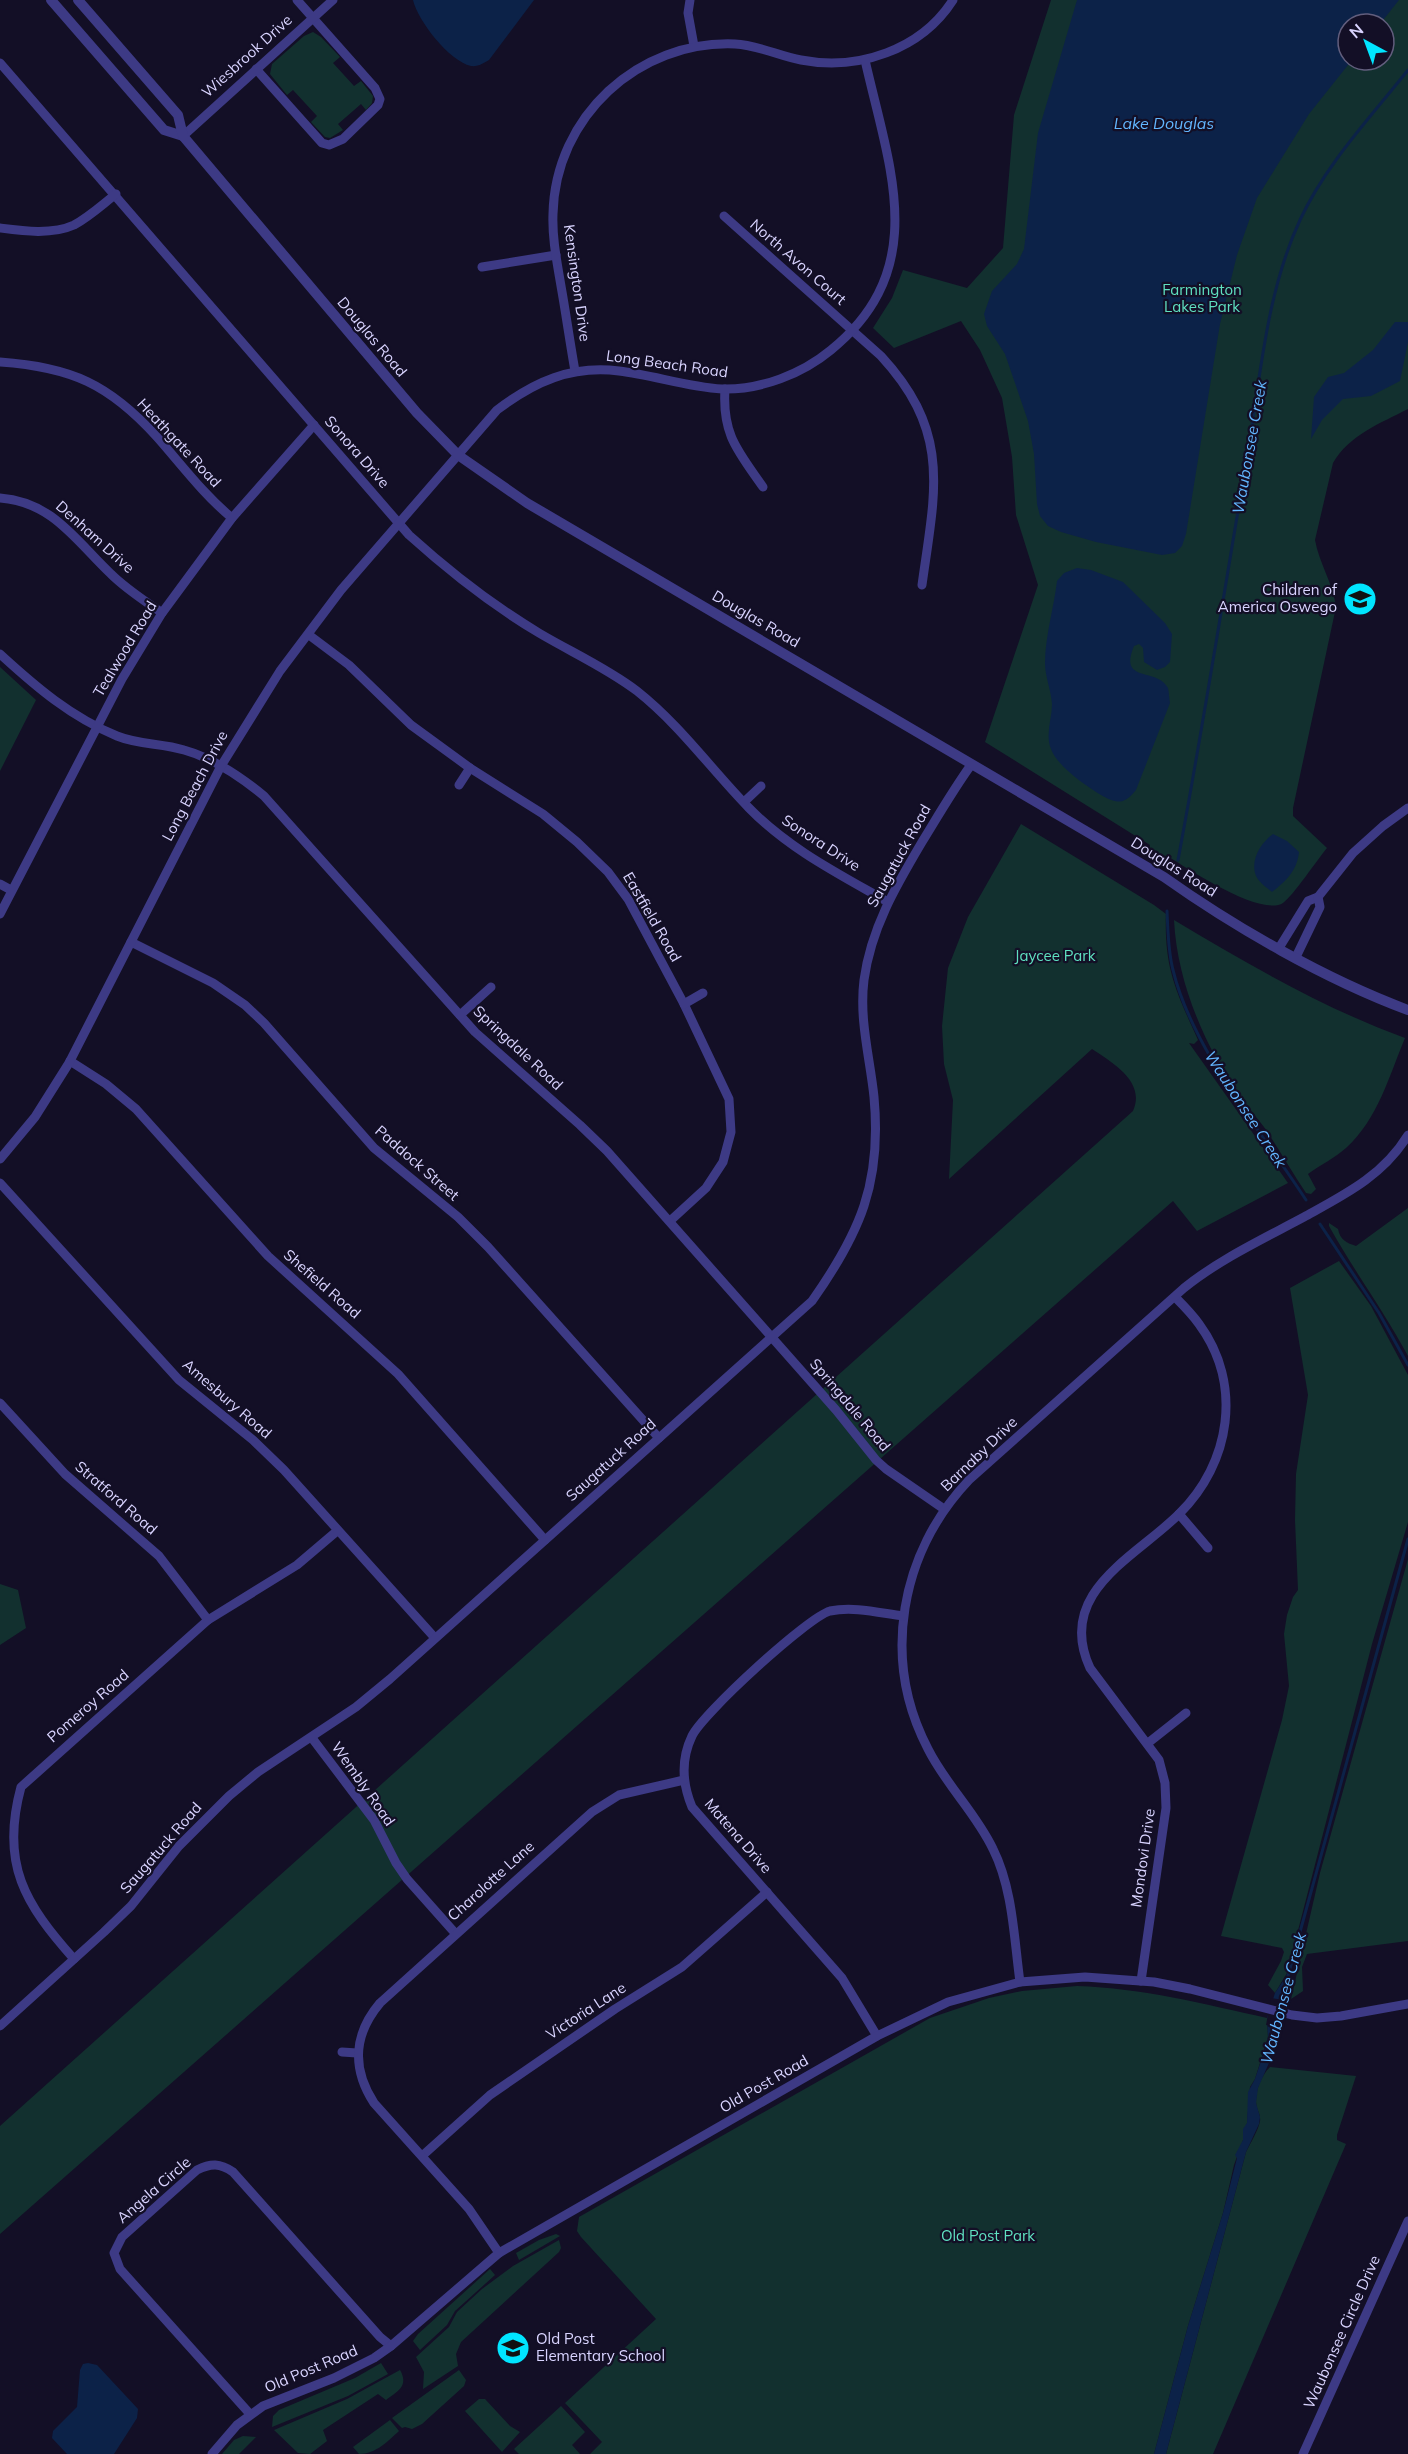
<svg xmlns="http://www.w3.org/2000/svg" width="1408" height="2454" font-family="Mulish,sans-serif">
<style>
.green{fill:#12302f;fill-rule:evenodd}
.water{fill:#0c2248}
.pier{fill:#130f26}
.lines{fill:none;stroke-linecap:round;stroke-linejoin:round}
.stream{stroke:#0c2248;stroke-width:3}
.minor{stroke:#3d3a85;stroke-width:9}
.tertiary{stroke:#3d3a85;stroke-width:10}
.labels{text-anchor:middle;stroke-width:4.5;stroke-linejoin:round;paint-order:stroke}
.street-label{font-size:15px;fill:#d9d4ff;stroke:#130f26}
.park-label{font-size:15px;fill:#5fe0c0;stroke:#130f26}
.poi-label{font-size:15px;fill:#d9d4ff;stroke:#130f26;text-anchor:end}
.water-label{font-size:16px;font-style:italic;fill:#62b6ff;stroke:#130f26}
</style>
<rect width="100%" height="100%" fill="#130f26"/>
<g class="green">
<path d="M1051 0H1408V409C1381 423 1349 435 1333 463L1315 540C1319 563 1333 583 1336 607L1293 808V816L1327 848C1317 860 1293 896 1283 903 1261 917 1190 870 1169 857H1164L1149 848 1150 845 985 742 1038 585 1016 515 1012 457 1002 398 980 350 961 321 894 348 873 328 892 298 903 270 967 288 1003 248 1014 115ZM1348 24H1384V60H1348Z"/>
<polygon points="313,32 321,37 340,57 333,63 354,86 361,81 373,96 372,103 366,110 361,104 338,124 343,130 330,138 325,137 311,122 317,116 293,90 287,95 270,74 272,64 304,36"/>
<polygon points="0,667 36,700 0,771"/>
<path d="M1021 824 1154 905 1166 914C1164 968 1176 991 1198 1040L1194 1044 1189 1043 1288 1183 1197 1231 1173 1201 0 2234V2126L1133 1111C1146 1082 1113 1063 1092 1049L949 1179 953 1100 944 1064 942 1026 948 968 968 917Z"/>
<path d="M1174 920C1248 964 1323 1008 1405 1038 1389 1076 1378 1119 1346 1148 1335 1158 1320 1165 1308 1174L1316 1189 1311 1194 1306 1193C1292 1172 1279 1149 1264 1127 1256 1116 1246 1106 1239 1095 1204 1045 1177 981 1174 920Z"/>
<path d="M1408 1208V1356C1384 1311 1354 1271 1329 1226V1223L1338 1229C1340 1240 1347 1243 1356 1246Z"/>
<polygon points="1339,1261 1371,1306 1408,1375 1408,1522 1372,1644 1287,1973 1275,1993 1268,1985 1281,1961 1284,1952 1282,1948 1221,1936 1282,1720 1289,1686 1284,1634 1287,1615 1293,1597 1298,1590 1295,1520 1296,1474 1308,1395 1290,1288"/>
<polygon points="1408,1559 1408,1941 1307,1954 1302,1967 1303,1991 1291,1999 1320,1873"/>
<polygon points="0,1584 18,1590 26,1628 0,1645"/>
<path d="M1077 1986C1142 1988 1204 2004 1267 2018L1268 2037 1255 2079 1250 2087 1247 2123 1243 2140 1234 2165 1223 2213 1188 2326 1154 2454H590L602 2442 565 2403 656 2319 581 2237 577 2231 579 2217 930 2018 989 1998 1022 1991Z"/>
<path d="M1270 2067 1356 2076 1337 2135V2140L1346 2144 1213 2454H1166L1246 2152C1251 2142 1258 2131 1260 2121 1261 2114 1256 2109 1256 2102 1256 2089 1261 2076 1270 2067Z"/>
<polygon points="556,2234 560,2236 519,2260 516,2253 539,2240"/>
<polygon points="559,2240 561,2248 559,2252 461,2342 456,2354 458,2366 423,2389 424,2372 416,2357 449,2327 457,2312 482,2289 513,2266"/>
<polygon points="490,2269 495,2275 455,2311 447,2325 420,2350 413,2341 418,2334"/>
<polygon points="381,2363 388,2374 348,2396 272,2427 273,2416 279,2410 355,2378"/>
<path d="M400 2370C409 2386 398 2391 386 2400L378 2394 323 2430 327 2441 310 2454 298 2453 274 2430 347 2399Z"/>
<polygon points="459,2370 466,2380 464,2386 422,2424 412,2429 405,2427 402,2428 392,2418"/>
<polygon points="479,2399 485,2399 510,2426 520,2432 502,2452 465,2411"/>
<polygon points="561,2406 585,2432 572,2445 580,2454 519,2454 514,2449"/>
<path d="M390 2420 399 2431C388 2441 376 2454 359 2454L353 2447Z"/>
<polygon points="243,2436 256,2437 239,2454 222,2454 234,2440"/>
</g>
<g class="water">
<path d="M413 0H534L489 60C484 63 478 67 471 66 449 61 418 21 413 0Z"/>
<polygon points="1077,0 1399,0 1380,24 1348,24 1348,60 1352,60 1309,114 1257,198 1237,255 1220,324 1186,534 1182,546 1175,553 1162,555 1096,542 1061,532 1048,526 1040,516 1037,504 1034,454 1028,421 1005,354 987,326 984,314 992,291 1017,264 1024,249 1038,133"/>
<polygon points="1395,322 1408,322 1408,342 1400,381 1371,396 1343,399 1322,420 1311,439 1314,397 1328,377 1344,373 1373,350"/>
<path d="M1077 568 1091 570 1123 582 1165 623 1172 634 1170 662 1165 667 1157 670 1144 662 1143 648 1139 644 1134 646C1118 684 1157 667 1168 688 1169 692 1169 698 1170 703L1136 790C1124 805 1117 804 1101 795 1086 786 1057 766 1051 749 1045 734 1052 719 1052 704 1051 690 1045 676 1045 663 1045 637 1054 607 1057 581L1064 573Z"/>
<path d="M1273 834 1287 841 1299 852C1297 871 1286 881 1272 892 1266 887 1257 881 1255 873 1251 858 1262 842 1273 834Z"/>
<polygon points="1283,1981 1290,1982 1291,1999 1279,2040 1258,2088 1256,2103 1260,2117 1259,2124 1246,2152 1166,2454 1154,2454 1188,2326 1223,2213 1237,2158 1235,2155 1243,2140 1243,2129 1247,2123 1248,2092 1255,2079 1266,2046 1268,2037 1267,2018 1275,1993"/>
<polygon points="88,2363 97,2365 138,2409 137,2418 114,2454 67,2454 52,2438 53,2431 77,2407 80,2370 83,2364"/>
</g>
<polygon class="pier" points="1271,1998 1290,2001 1284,2028 1266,2025"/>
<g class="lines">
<g class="stream">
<path d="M1178 860C1203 727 1224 592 1247 458 1260 380 1266 293 1300 220 1326 164 1370 118 1408 70"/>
<path d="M1167 911C1168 931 1168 951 1173 970 1192 1049 1262 1132 1306 1200"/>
<polyline points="1320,1224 1379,1313 1408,1365"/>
<path d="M1286 1983C1326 1835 1366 1687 1408 1539"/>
</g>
<g class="minor">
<polyline points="690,0 688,13 694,46"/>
<path d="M0 63 409 535C450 572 492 605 539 633 571 652 607 668 637 691 680 725 711 769 749 808 789 849 839 874 888 902"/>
<polyline points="256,69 322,143 329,145 343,139 378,105 380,99 375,88 297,0"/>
<polyline points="183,136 333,0"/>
<path d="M724 216 881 356C952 433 935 491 922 585"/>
<path d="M0 228C23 231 52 235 74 225 89 217 103 204 116 194"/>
<polyline points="482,267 556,255"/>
<path d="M0 362C71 367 109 384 157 437 181 464 203 494 232 518"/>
<path d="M575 371C570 343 566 314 561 286 557 262 552 238 553 214 555 117 638 40 735 44 758 45 779 56 801 60 858 71 921 50 953 0"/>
<path d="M725 389C722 435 738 451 763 487"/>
<path d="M0 498C53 502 76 541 111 574 126 589 145 601 162 613"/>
<polyline points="309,635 349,665 411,725 470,768 543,814 577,842 608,872 628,899 684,1004 729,1099 731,1132 723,1162 706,1188 670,1221"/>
<path d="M0 654C36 687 71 717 117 736 139 745 162 743 184 750 213 758 241 777 264 796L475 1032 580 1125 607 1151 836 1410 876 1460 886 1469 944 1509"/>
<polyline points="459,785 470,768"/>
<polyline points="744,802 761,786"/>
<polyline points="0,884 11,890"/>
<polyline points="0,914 122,679 162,613 232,518 314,425"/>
<polyline points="131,942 213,983 245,1005 264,1023 374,1148 458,1217 488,1247 659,1438"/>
<polyline points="1279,948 1308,901 1318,897 1353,853 1383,826 1408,808"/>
<polyline points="1296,957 1320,907 1318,897"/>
<polyline points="684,1004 703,993"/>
<polyline points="460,1015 491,987"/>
<polyline points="70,1061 106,1084 136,1109 268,1256 398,1374 545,1540"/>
<path d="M0 1159 35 1117 69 1063 221 766 280 671 341 590 497 410C534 382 571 365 619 371 653 375 687 387 722 389 761 390 802 374 831 350 932 268 889 167 865 60"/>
<polyline points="0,1183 179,1380 253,1440 284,1470 435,1638"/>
<polyline points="0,1403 65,1474 159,1556 208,1620"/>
<polyline points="1179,1514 1208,1548"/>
<polyline points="312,1738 374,1820 396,1863 407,1879 455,1933"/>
<polyline points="1148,1743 1186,1713"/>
<path d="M74 1959C25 1904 0 1864 21 1787L208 1620 297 1565 337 1531"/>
<path d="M1141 1981 1166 1808 1165 1783 1159 1760 1090 1668C1055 1592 1136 1557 1179 1514 1231 1463 1243 1384 1199 1324 1192 1314 1183 1305 1175 1297"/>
<path d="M1020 1982C1014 1939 1013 1889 993 1849 976 1813 946 1785 928 1749 881 1659 900 1553 969 1480L1184 1288C1220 1259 1263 1239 1304 1217 1344 1195 1383 1176 1408 1135"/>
<path d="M0 2026 104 1932 131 1906 179 1846 229 1796 258 1772 356 1707 390 1679 812 1301C860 1233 882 1183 874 1097 870 1058 859 1020 864 980 871 928 896 886 922 842 938 816 953 790 971 765"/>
<path d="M877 2036 842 1978 692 1807C682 1783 681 1759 692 1736 702 1714 808 1617 830 1611 854 1606 880 1613 903 1616"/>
<polyline points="342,2052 357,2053"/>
<polyline points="422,2156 490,2095 615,2009 682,1967 767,1892"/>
<path d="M499 2253 469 2209 374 2103C352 2069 353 2035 380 2003L592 1812 619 1795 684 1780"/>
<path d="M250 2414 120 2269 114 2253 122 2237 197 2170C211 2163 220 2163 233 2172L380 2337 391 2346"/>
<polyline points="212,2454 237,2425 263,2406 334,2378 374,2358 391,2346 499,2253 877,2036 948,2002 1020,1982 1085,1977 1154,1982 1190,1989 1292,2015 1317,2018 1341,2016 1408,2004"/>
<polyline points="1303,2454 1408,2221"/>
</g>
<g class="tertiary">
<polyline points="51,0 164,130 183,136"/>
<path d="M78 0 178 115 183 136 417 413 458 455 527 503 1164 877C1236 928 1325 979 1408 1010"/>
</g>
</g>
<defs>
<g id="school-disc" transform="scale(1.725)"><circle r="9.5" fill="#00e5ff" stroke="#130f26"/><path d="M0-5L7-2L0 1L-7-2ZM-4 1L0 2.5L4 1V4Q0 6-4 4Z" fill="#111"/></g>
</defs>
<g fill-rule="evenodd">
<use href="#school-disc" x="1360" y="599"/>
<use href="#school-disc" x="513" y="2348"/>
</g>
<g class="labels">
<g class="street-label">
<text transform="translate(247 56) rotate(-42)" y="5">Wiesbrook Drive</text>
<text transform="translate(798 262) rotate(41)" y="5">North Avon Court</text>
<text transform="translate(577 283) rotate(82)" y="5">Kensington Drive</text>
<text transform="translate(372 337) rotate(50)" y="5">Douglas Road</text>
<text transform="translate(667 364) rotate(8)" y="5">Long Beach Road</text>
<text transform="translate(179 443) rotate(47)" y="5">Heathgate Road</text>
<text transform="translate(357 452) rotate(49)" y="5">Sonora Drive</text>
<text transform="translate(95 537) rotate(42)" y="5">Denham Drive</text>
<text transform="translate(756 619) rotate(30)" y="5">Douglas Road</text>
<text transform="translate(125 649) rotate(-59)" y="5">Tealwood Road</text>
<text transform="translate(195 786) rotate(-62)" y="5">Long Beach Drive</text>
<text transform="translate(821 843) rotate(33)" y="5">Sonora Drive</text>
<text transform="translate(899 856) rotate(-61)" y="5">Saugatuck Road</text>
<text transform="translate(1174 867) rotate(32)" y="5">Douglas Road</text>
<text transform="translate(652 917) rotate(60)" y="5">Eastfield Road</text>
<text transform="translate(518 1048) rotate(43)" y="5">Springdale Road</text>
<text transform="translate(417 1163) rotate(41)" y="5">Paddock Street</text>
<text transform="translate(322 1284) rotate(41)" y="5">Shefield Road</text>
<text transform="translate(227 1399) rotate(41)" y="5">Amesbury Road</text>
<text transform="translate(850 1405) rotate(50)" y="5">Springdale Road</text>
<text transform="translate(979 1454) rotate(-44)" y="5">Barnaby Drive</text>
<text transform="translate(611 1460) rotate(-42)" y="5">Saugatuck Road</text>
<text transform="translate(116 1498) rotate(41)" y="5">Stratford Road</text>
<text transform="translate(88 1706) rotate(-41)" y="5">Pomeroy Road</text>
<text transform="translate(363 1784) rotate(55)" y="5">Wembly Road</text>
<text transform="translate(738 1836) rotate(49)" y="5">Matena Drive</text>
<text transform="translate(161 1848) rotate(-49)" y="5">Saugatuck Road</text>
<text transform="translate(1143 1858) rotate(-82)" y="5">Mondovi Drive</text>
<text transform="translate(491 1881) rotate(-42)" y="5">Charolotte Lane</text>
<text transform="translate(586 2011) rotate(-33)" y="5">Victoria Lane</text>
<text transform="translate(764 2084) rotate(-30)" y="5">Old Post Road</text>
<text transform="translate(154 2190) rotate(-41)" y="5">Angela Circle</text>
<text transform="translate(1342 2332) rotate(-66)" y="5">Waubonsee Circle Drive</text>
<text transform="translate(311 2369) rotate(-23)" y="5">Old Post Road</text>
</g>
<g class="park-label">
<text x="1202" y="295">Farmington<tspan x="1202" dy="17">Lakes Park</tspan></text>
<text x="1055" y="961">Jaycee Park</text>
<text x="988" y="2241">Old Post Park</text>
</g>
<g class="poi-label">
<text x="1337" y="595">Children of<tspan x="1337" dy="17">America Oswego</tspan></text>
<text x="536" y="2344" text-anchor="start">Old Post<tspan x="536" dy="17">Elementary School</tspan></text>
</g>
<g class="water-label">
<text x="1164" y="129">Lake Douglas</text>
<text transform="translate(1249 447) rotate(-80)" y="6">Waubonsee Creek</text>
<text transform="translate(1246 1109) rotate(57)" y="6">Waubonsee Creek</text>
<text transform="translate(1283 1998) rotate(-75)" y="6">Waubonsee Creek</text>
</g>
</g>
<g transform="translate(1366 42) rotate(319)"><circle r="28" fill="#130f26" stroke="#625e7d" stroke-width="1.5"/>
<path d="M0-4.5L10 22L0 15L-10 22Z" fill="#00e5ff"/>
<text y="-9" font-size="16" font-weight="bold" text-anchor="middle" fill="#d9d4ff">N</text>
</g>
</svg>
